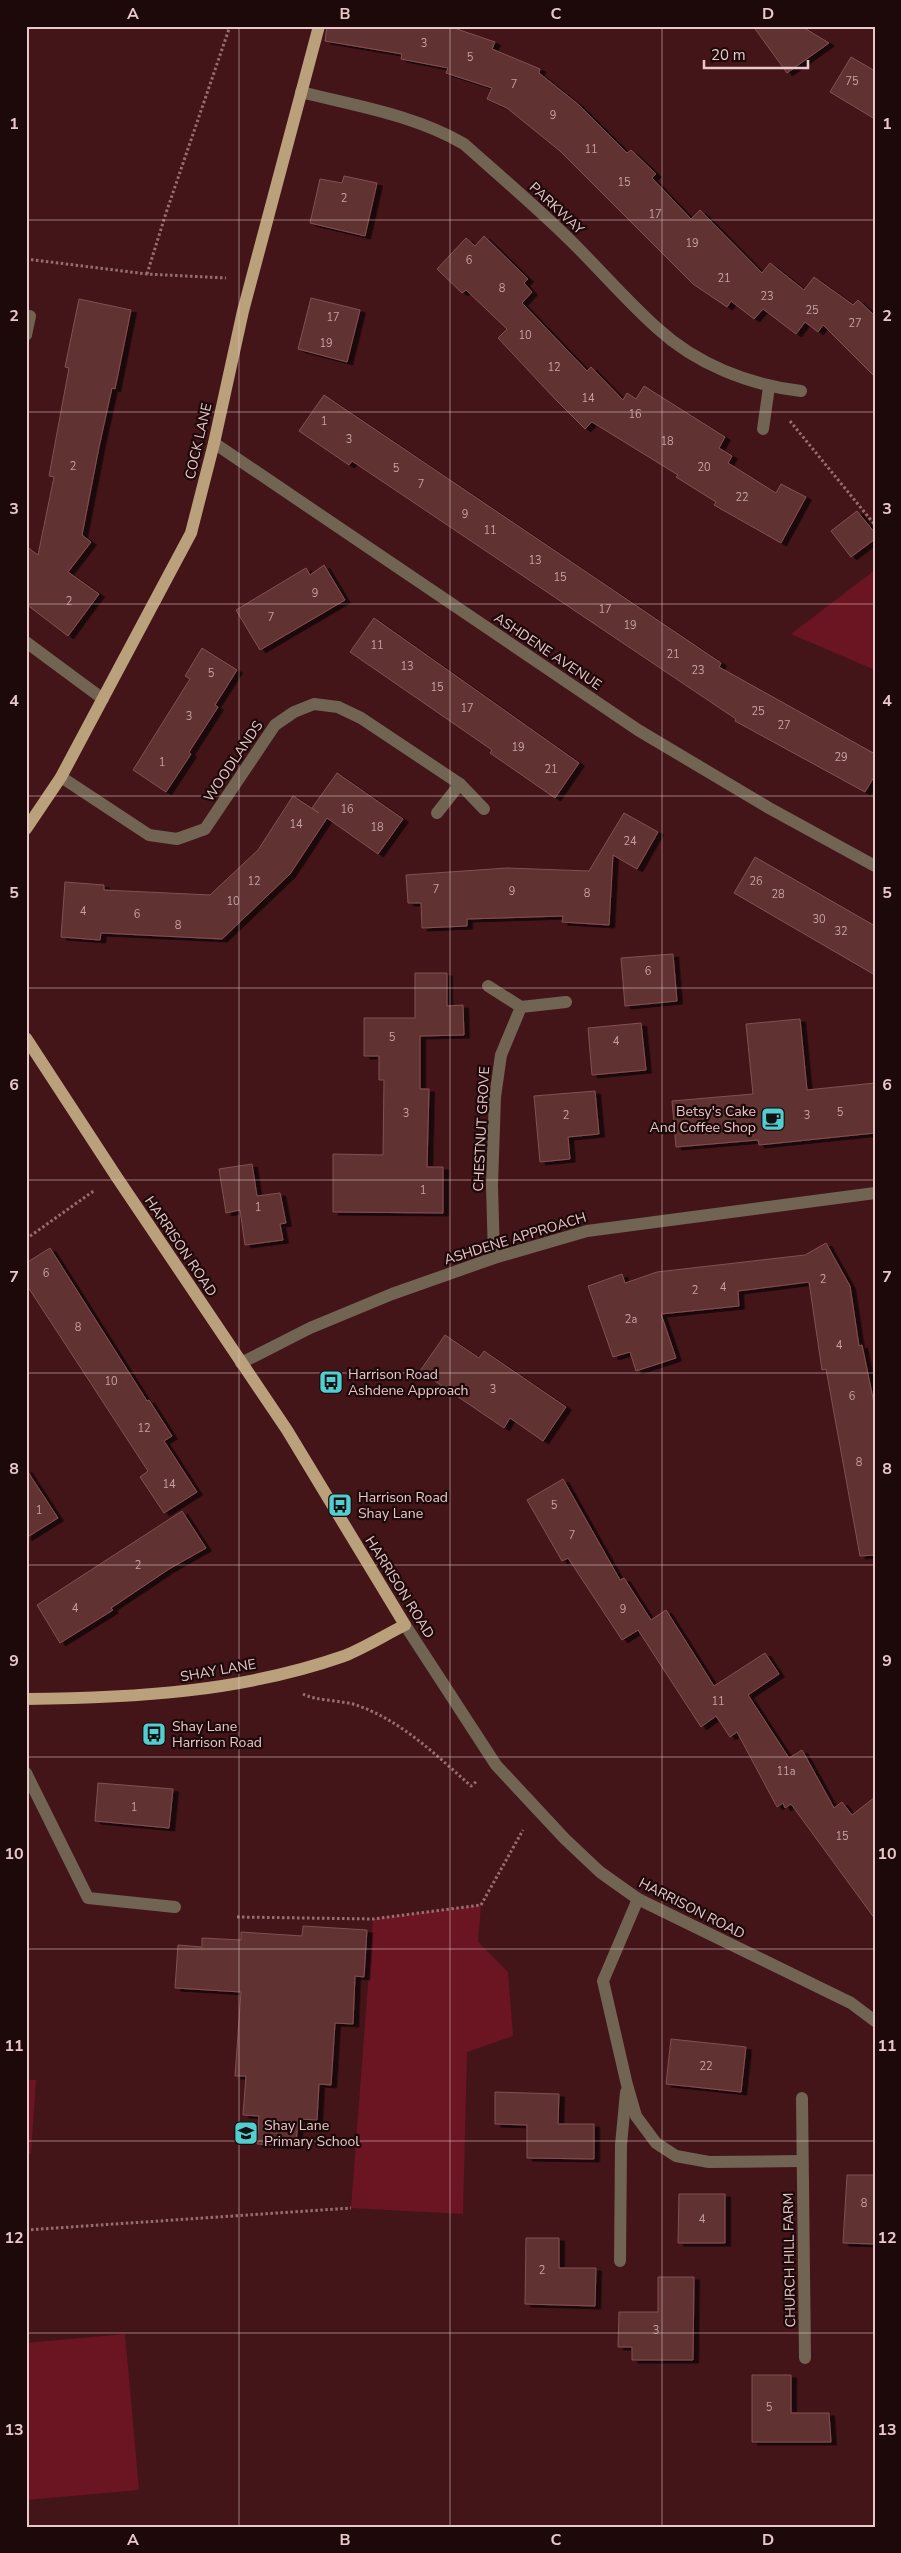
<svg xmlns="http://www.w3.org/2000/svg" width="901" height="2553" font-family="'Nunito Sans',sans-serif">
<style>
.green{fill:#6b1422}
.building{fill:#613033;stroke:#845051;filter:url(#shadow)}
.lines{fill:none;stroke-linecap:round;stroke-linejoin:round}
.path{stroke:#956e70;stroke-width:3;stroke-dasharray:2.5 2.5;stroke-linecap:butt}
.minor{stroke:#716452;stroke-width:12}
.major{stroke:#bba17b;stroke-width:12}
.grid{fill:none;stroke:#e8c8c8;stroke-width:1;stroke-opacity:0.55}
.labels{text-anchor:middle;stroke-width:4.5;stroke-linejoin:round;paint-order:stroke}
.number-label{font-size:11px;fill:#c6a2a3}
.street-label{font-size:14px;fill:#e8c8c8;stroke:#1d090a}
.poi-label{font-size:14px;fill:#e8c8c8;stroke:#1d090a;text-anchor:start}
.neatline{fill:none;stroke:#e8c8c8;stroke-width:2}
.grid-label{font-size:16px;text-anchor:middle;font-weight:bold;fill:#e8c8c8}
</style>
<defs>
<filter id="shadow"><feDropShadow dx="5.5" dy="3" stdDeviation="0" flood-color="#0009"/></filter>
</defs>
<rect width="100%" height="100%" fill="#431519"/>
<g class="green">
<polygon points="875,570 875,670 791,634"/>
<polygon points="481,1905 478,1942 508,1972 513,2036 467,2052 463,2214 351,2208 373,1919"/>
<polygon points="26,2080 36,2080 31,2154 26,2154"/>
<polygon points="125,2334 139,2490 26,2500 26,2343"/>
</g>
<g class="building">
<polygon points="327,26 448,26 495,42 492,49 540,69 539,73 579,105 627,153 631,150 656,174 652,178 691,219 700,210 762,273 770,263 804,290 814,277 853,305 858,300 875,316 875,377 823,325 818,332 805,322 796,334 763,309 754,319 731,301 727,307 693,284 560,151 507,108 487,99 492,88 446,73 448,68 401,59 402,54 325,41"/>
<polygon points="753,26 801,26 829,43 787,73"/>
<polygon points="851,57 875,71 875,119 830,92"/>
<polygon points="344,176 377,183 365,236 310,223 320,179 342,183"/>
<polygon points="484,236 528,279 524,283 532,292 522,303 587,371 591,367 623,400 627,393 636,399 644,386 725,437 719,448 732,456 728,463 776,493 781,484 806,497 781,543 714,505 716,502 676,477 678,475 592,422 585,429 556,400 498,338 507,329 466,290 462,293 437,269 466,238 475,246"/>
<polygon points="311,298 360,310 347,362 298,349"/>
<polygon points="79,299 131,310 115,389 112,388 99,447 82,535 91,542 68,572 99,594 68,636 26,604 26,546 38,555 54,477 49,476 69,368 65,367"/>
<polygon points="324,395 721,663 719,667 875,754 875,775 865,792 735,721 736,719 352,461 349,465 299,431"/>
<polygon points="857,511 875,533 875,539 851,557 831,531"/>
<polygon points="324,565 345,600 260,650 236,610 306,568 310,575"/>
<polygon points="374,618 579,763 555,798 490,753 492,750 350,652"/>
<polygon points="202,648 237,670 215,705 218,707 189,752 191,754 166,792 133,770 190,679 185,676"/>
<polygon points="337,773 403,819 378,854 327,818 290,874 222,939 101,933 100,940 61,937 65,882 104,885 104,890 210,895 258,850 293,796 319,813 312,808"/>
<polygon points="624,813 658,832 637,869 613,855 609,925 562,922 563,916 467,919 467,926 422,928 421,903 408,903 406,875 507,868 589,871"/>
<polygon points="755,857 875,926 875,975 734,893"/>
<polygon points="673,954 677,1001 625,1006 621,958"/>
<polygon points="415,973 447,973 447,1006 463,1005 464,1035 420,1036 420,1089 429,1089 427,1167 443,1167 443,1213 333,1212 333,1154 383,1155 384,1080 379,1080 379,1056 364,1056 364,1018 415,1018"/>
<polygon points="800,1019 807,1090 875,1083 875,1133 759,1145 758,1140 676,1147 672,1101 753,1094 746,1024"/>
<polygon points="641,1023 646,1070 592,1075 588,1028"/>
<polygon points="595,1091 599,1134 568,1137 570,1159 540,1162 534,1096"/>
<polygon points="252,1164 257,1196 280,1193 286,1223 280,1224 283,1240 245,1245 240,1210 226,1213 219,1169"/>
<polygon points="826,1243 850,1286 859,1346 862,1345 875,1408 875,1555 860,1556 826,1369 822,1370 809,1282 738,1291 739,1306 661,1314 676,1358 636,1371 630,1352 613,1357 588,1286 622,1274 625,1283 657,1272 805,1255"/>
<polygon points="50,1248 147,1401 149,1400 172,1436 164,1441 197,1492 164,1513 140,1477 148,1471 26,1284 26,1263"/>
<polygon points="445,1335 479,1358 484,1351 566,1407 543,1441 510,1418 504,1428 420,1371"/>
<polygon points="26,1469 58,1518 26,1538"/>
<polygon points="563,1479 620,1580 624,1578 651,1620 666,1610 714,1686 765,1653 779,1674 748,1695 789,1758 802,1750 834,1808 842,1802 852,1815 875,1797 875,1919 791,1804 785,1808 783,1803 777,1807 737,1732 730,1737 716,1716 701,1727 638,1630 622,1640 568,1558 562,1561 527,1500"/>
<polygon points="182,1511 206,1548 169,1569 111,1608 113,1610 60,1643 37,1605"/>
<polygon points="98,1783 173,1789 169,1828 95,1821"/>
<polygon points="303,1926 367,1930 364,1977 355,1976 353,2024 335,2023 331,2085 319,2084 317,2120 298,2119 296,2146 257,2144 259,2116 243,2115 246,2076 235,2076 241,1992 175,1988 178,1945 202,1947 202,1938 241,1940 241,1932 302,1936"/>
<polygon points="671,2039 746,2047 741,2092 666,2084"/>
<polygon points="495,2092 559,2094 558,2124 594,2124 594,2159 527,2158 527,2125 495,2124"/>
<polygon points="847,2175 875,2175 875,2244 843,2243"/>
<polygon points="679,2194 725,2194 725,2243 678,2243"/>
<polygon points="526,2238 559,2238 559,2268 596,2268 595,2306 525,2304"/>
<polygon points="658,2277 694,2277 693,2360 632,2360 632,2347 618,2347 619,2312 658,2312"/>
<polygon points="752,2375 791,2375 791,2413 829,2413 831,2442 752,2442"/>
</g>
<g class="lines">
<g class="path">
<polyline points="26,259 147,274 226,278"/>
<polyline points="147,274 166,213 230,26"/>
<polyline points="790,421 875,525"/>
<polyline points="26,1239 95,1190"/>
<path d="M303 1694C315 1701 344 1700 359 1706 403 1722 437 1756 471 1786L477 1781"/>
<polyline points="237,1917 373,1919 481,1905 523,1830"/>
<polyline points="26,2230 351,2208"/>
</g>
<g class="minor">
<path d="M301 92C356 106 415 115 464 144 501 177 539 209 574 244 602 272 628 302 657 328 696 364 749 385 801 391"/>
<polyline points="26,335 30,316"/>
<polyline points="763,429 769,387"/>
<polyline points="214,443 638,730 769,808 875,866"/>
<polyline points="26,642 103,699"/>
<polyline points="61,777 149,835 177,839 205,829 275,725 294,712 314,704 338,707 361,718 460,784 484,809"/>
<polyline points="437,813 460,784"/>
<polyline points="488,986 521,1007"/>
<polyline points="494,1258 492,1185 495,1097 501,1055 521,1007 566,1002"/>
<polyline points="241,1363 310,1328 392,1294 494,1258 587,1231 875,1193"/>
<polyline points="405,1625 496,1765 565,1839 600,1872 638,1899 851,2003 875,2021"/>
<polyline points="26,1773 88,1898 175,1907"/>
<polyline points="638,1899 603,1981 627,2085 636,2116 656,2143 676,2156 709,2162 802,2161"/>
<polyline points="802,2098 805,2358"/>
<polyline points="620,2261 621,2145 626,2092"/>
</g>
<g class="major">
<polyline points="26,829 61,777 191,533 214,443 243,311 319,26"/>
<path d="M26 1038 116 1176 287 1430 405 1625C385 1635 364 1648 344 1656 241 1692 134 1698 26 1699"/>
</g>
</g>
<path class="grid" d="M239 26V2527M450 26V2527M662 26V2527M26 220H875M26 412H875M26 604H875M26 796H875M26 988H875M26 1180H875M26 1373H875M26 1565H875M26 1757H875M26 1949H875M26 2141H875M26 2333H875"/>
<defs>
<g id="cafe-square" transform="scale(1.25)"><rect x="-9" y="-9" width="18" height="18" rx="4" fill="#52cdd0" stroke="#1d090a"/><path d="M-5.5-4.5H6V0H3Q3 3.5 0 3.5H-2.5Q-5.5 3.5-5.5 0ZM3-3.2v2h1.7v-2ZM-6 4.5H4V6H-6Z" fill="#111"/></g>
<g id="bus-square" transform="scale(1.25)"><rect x="-9" y="-9" width="18" height="18" rx="4" fill="#52cdd0" stroke="#1d090a"/><path d="M-5-6H5V4H4V6H2V4H-2V6H-4V4H-5ZM-3.5-4V0h7V-4ZM-3.5 1.2v1.5H-2V1.2ZM2 1.2v1.5H3.5V1.2Z" fill="#111"/></g>
<g id="school-square" transform="scale(1.25)"><rect x="-9" y="-9" width="18" height="18" rx="4" fill="#52cdd0" stroke="#1d090a"/><path d="M0-5L7-2L0 1L-7-2ZM-4 1L0 2.5L4 1V4Q0 6-4 4Z" fill="#111"/></g>
</defs>
<g fill-rule="evenodd">
<use href="#cafe-square" x="773" y="1119"/>
<use href="#bus-square" x="331" y="1382"/>
<use href="#bus-square" x="340" y="1505"/>
<use href="#bus-square" x="154" y="1734"/>
<use href="#school-square" x="246" y="2133"/>
</g>
<g class="labels">
<g class="number-label">
<text x="424" y="47">3</text>
<text x="470" y="61">5</text>
<text x="852" y="85">75</text>
<text x="514" y="88">7</text>
<text x="553" y="119">9</text>
<text x="591" y="153">11</text>
<text x="624" y="186">15</text>
<text x="344" y="202">2</text>
<text x="655" y="218">17</text>
<text x="692" y="247">19</text>
<text x="469" y="264">6</text>
<text x="724" y="282">21</text>
<text x="502" y="292">8</text>
<text x="767" y="300">23</text>
<text x="812" y="314">25</text>
<text x="333" y="321">17</text>
<text x="855" y="327">27</text>
<text x="525" y="339">10</text>
<text x="326" y="347">19</text>
<text x="554" y="371">12</text>
<text x="588" y="402">14</text>
<text x="635" y="418">16</text>
<text x="324" y="425">1</text>
<text x="349" y="443">3</text>
<text x="667" y="445">18</text>
<text x="73" y="470">2</text>
<text x="704" y="471">20</text>
<text x="396" y="472">5</text>
<text x="421" y="488">7</text>
<text x="742" y="501">22</text>
<text x="465" y="518">9</text>
<text x="490" y="534">11</text>
<text x="535" y="564">13</text>
<text x="560" y="581">15</text>
<text x="315" y="597">9</text>
<text x="69" y="605">2</text>
<text x="605" y="613">17</text>
<text x="271" y="621">7</text>
<text x="630" y="629">19</text>
<text x="377" y="649">11</text>
<text x="673" y="658">21</text>
<text x="407" y="670">13</text>
<text x="698" y="674">23</text>
<text x="211" y="677">5</text>
<text x="437" y="691">15</text>
<text x="467" y="712">17</text>
<text x="758" y="715">25</text>
<text x="189" y="720">3</text>
<text x="784" y="729">27</text>
<text x="518" y="751">19</text>
<text x="841" y="761">29</text>
<text x="162" y="766">1</text>
<text x="551" y="773">21</text>
<text x="347" y="813">16</text>
<text x="296" y="828">14</text>
<text x="377" y="831">18</text>
<text x="630" y="845">24</text>
<text x="254" y="885">12</text>
<text x="756" y="885">26</text>
<text x="436" y="893">7</text>
<text x="512" y="895">9</text>
<text x="587" y="897">8</text>
<text x="778" y="898">28</text>
<text x="233" y="905">10</text>
<text x="83" y="915">4</text>
<text x="137" y="918">6</text>
<text x="819" y="923">30</text>
<text x="178" y="929">8</text>
<text x="841" y="935">32</text>
<text x="648" y="975">6</text>
<text x="392" y="1041">5</text>
<text x="616" y="1045">4</text>
<text x="840" y="1116">5</text>
<text x="406" y="1117">3</text>
<text x="566" y="1119">2</text>
<text x="807" y="1119">3</text>
<text x="423" y="1194">1</text>
<text x="258" y="1211">1</text>
<text x="46" y="1277">6</text>
<text x="823" y="1283">2</text>
<text x="723" y="1291">4</text>
<text x="695" y="1294">2</text>
<text x="631" y="1323">2a</text>
<text x="78" y="1331">8</text>
<text x="839" y="1349">4</text>
<text x="111" y="1385">10</text>
<text x="493" y="1393">3</text>
<text x="852" y="1400">6</text>
<text x="144" y="1432">12</text>
<text x="859" y="1466">8</text>
<text x="169" y="1488">14</text>
<text x="554" y="1509">5</text>
<text x="39" y="1514">1</text>
<text x="572" y="1539">7</text>
<text x="138" y="1569">2</text>
<text x="75" y="1612">4</text>
<text x="623" y="1613">9</text>
<text x="718" y="1705">11</text>
<text x="786" y="1775">11a</text>
<text x="134" y="1811">1</text>
<text x="842" y="1840">15</text>
<text x="706" y="2070">22</text>
<text x="864" y="2207">8</text>
<text x="702" y="2223">4</text>
<text x="542" y="2274">2</text>
<text x="656" y="2334">3</text>
<text x="769" y="2411">5</text>
</g>
<g class="street-label">
<text transform="translate(557 208) rotate(43)" y="5">PARKWAY</text>
<text transform="translate(198 441) rotate(-77)" y="5">COCK LANE</text>
<text transform="translate(548 651) rotate(34)" y="5">ASHDENE AVENUE</text>
<text transform="translate(233 761) rotate(-56)" y="5">WOODLANDS</text>
<text transform="translate(481 1129) rotate(-87)" y="5">CHESTNUT GROVE</text>
<text transform="translate(515 1238) rotate(-17)" y="5">ASHDENE APPROACH</text>
<text transform="translate(181 1246) rotate(56)" y="5">HARRISON ROAD</text>
<text transform="translate(400 1587) rotate(58)" y="5">HARRISON ROAD</text>
<text transform="translate(218 1670) rotate(-10)" y="5">SHAY LANE</text>
<text transform="translate(692 1908) rotate(27)" y="5">HARRISON ROAD</text>
<text transform="translate(789 2260) rotate(-91)" y="5">CHURCH HILL FARM</text>
</g>
<g class="poi-label">
<text x="756" y="1116" text-anchor="end">Betsy's Cake<tspan x="756" dy="16">And Coffee Shop</tspan></text>
<text x="348" y="1379">Harrison Road<tspan x="348" dy="16">Ashdene Approach</tspan></text>
<text x="358" y="1502">Harrison Road<tspan x="358" dy="16">Shay Lane</tspan></text>
<text x="172" y="1731">Shay Lane<tspan x="172" dy="16">Harrison Road</tspan></text>
<text x="264" y="2130">Shay Lane<tspan x="264" dy="16">Primary School</tspan></text>
</g>
</g>
<rect width="901" height="2553" fill="none" stroke="#1d090a" stroke-width="55"/>
<path d="M704 60v8h104v-8" fill="none" stroke="#e8c8c8" stroke-width="2.5"/>
<text x="711" y="60" font-size="15" fill="#e8c8c8" stroke="#1d090a" stroke-width="4" paint-order="stroke">20 m</text>
<rect x="28" y="28" width="846" height="2498" class="neatline"/>
<g class="grid-label">
<text x="133" y="19">A</text>
<text x="345" y="19">B</text>
<text x="556" y="19">C</text>
<text x="768" y="19">D</text>
<text x="14" y="129">1</text>
<text x="887" y="129">1</text>
<text x="14" y="321">2</text>
<text x="887" y="321">2</text>
<text x="14" y="514">3</text>
<text x="887" y="514">3</text>
<text x="14" y="706">4</text>
<text x="887" y="706">4</text>
<text x="14" y="898">5</text>
<text x="887" y="898">5</text>
<text x="14" y="1090">6</text>
<text x="887" y="1090">6</text>
<text x="14" y="1282">7</text>
<text x="887" y="1282">7</text>
<text x="14" y="1474">8</text>
<text x="887" y="1474">8</text>
<text x="14" y="1666">9</text>
<text x="887" y="1666">9</text>
<text x="14" y="1859">10</text>
<text x="887" y="1859">10</text>
<text x="14" y="2051">11</text>
<text x="887" y="2051">11</text>
<text x="14" y="2243">12</text>
<text x="887" y="2243">12</text>
<text x="14" y="2435">13</text>
<text x="887" y="2435">13</text>
<text x="133" y="2545">A</text>
<text x="345" y="2545">B</text>
<text x="556" y="2545">C</text>
<text x="768" y="2545">D</text>
</g>
</svg>
